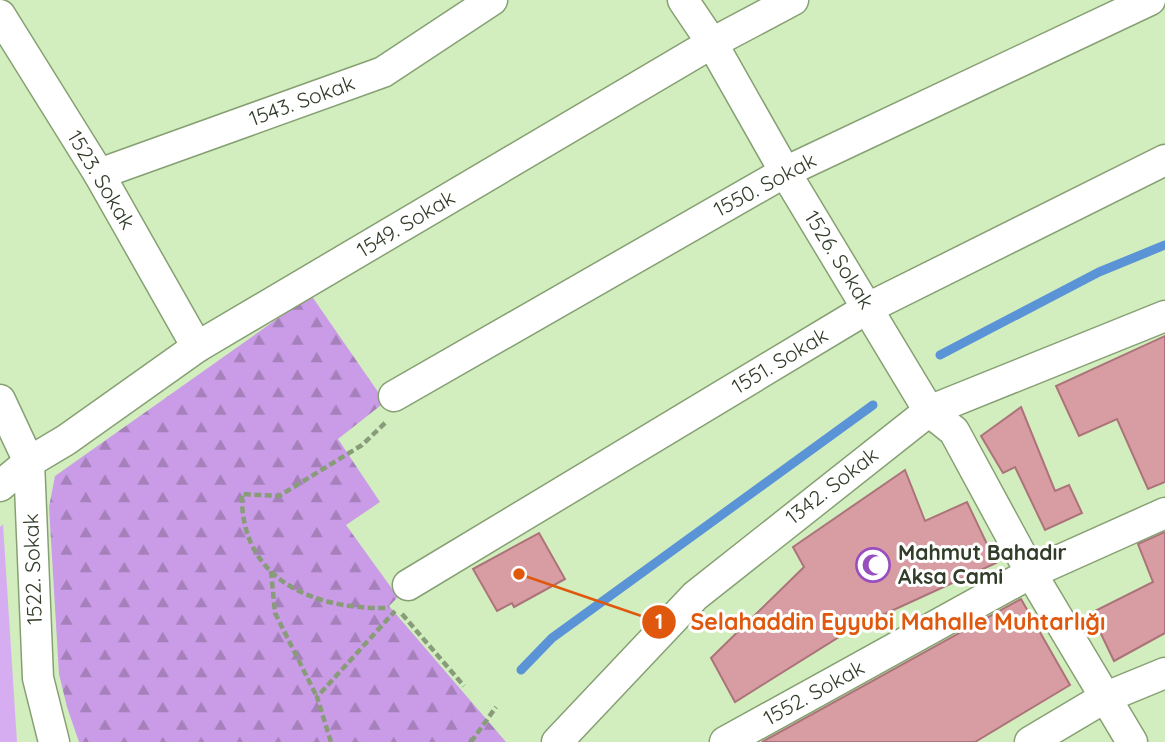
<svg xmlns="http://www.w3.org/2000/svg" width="1165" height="742" font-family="Quicksand,sans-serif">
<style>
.forest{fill:url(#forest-firs)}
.green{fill:#d7adf1}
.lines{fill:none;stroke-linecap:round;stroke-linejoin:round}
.stream{stroke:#5a94d6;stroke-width:9}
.building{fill:#d89da2;stroke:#ac747a;stroke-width:2}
.minor-casing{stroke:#86a073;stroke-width:33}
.path{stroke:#889c79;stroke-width:4.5;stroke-dasharray:7 3.5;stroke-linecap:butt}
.minor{stroke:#fff;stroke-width:30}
.labels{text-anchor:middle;stroke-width:6;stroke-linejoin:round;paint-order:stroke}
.street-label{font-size:21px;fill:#313c29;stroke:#fff}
.poi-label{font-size:21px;font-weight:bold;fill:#313c29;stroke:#fff;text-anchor:start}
.leader{fill:none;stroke:#df580d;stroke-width:2.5}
.callout-dot{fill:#df580d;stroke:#fff;stroke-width:2.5}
.mark-label{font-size:21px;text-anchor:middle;font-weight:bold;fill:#fff}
.callout-label{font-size:23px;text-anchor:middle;font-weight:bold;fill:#df580d;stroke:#fff;stroke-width:6;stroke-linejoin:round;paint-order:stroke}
</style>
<defs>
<pattern id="forest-firs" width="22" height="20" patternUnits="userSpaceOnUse" patternTransform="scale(1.75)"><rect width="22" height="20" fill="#ca9be6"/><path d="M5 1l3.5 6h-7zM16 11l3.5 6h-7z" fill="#a580ba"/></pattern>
</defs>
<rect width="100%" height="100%" fill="#d2eebe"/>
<polygon class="forest" points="311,295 385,402 338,439 380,502 346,525 398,597 389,606 506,742 79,742 67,707 59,674 49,507 55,476"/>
<polygon class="green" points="3,524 17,742 0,742 0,527"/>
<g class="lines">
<g class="stream">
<polyline points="940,355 1099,272 1165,245"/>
<polyline points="521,670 552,638 873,405"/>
</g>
</g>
<g class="building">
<polygon points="1165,336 1165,482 1148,489 1117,419 1079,436 1056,386"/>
<polygon points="1021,407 1055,491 1069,485 1082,513 1045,530 1015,467 1003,473 981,436"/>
<polygon points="905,470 925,521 967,502 996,563 852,629 735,702 711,658 804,567 793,547"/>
<polygon points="1165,532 1165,633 1114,661 1091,613 1153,582 1138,544"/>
<polygon points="539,533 565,579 514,607 512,603 497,611 473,569"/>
<polygon points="1021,599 1070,685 975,742 762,742"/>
</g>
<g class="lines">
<g class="minor-casing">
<g id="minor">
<polyline points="683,0 712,43 785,172 929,411 954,431 1031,573 1132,742"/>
<polyline points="0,15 99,174 197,347"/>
<polyline points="99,174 383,72 492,0"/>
<polyline points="394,396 785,172 1150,0"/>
<polyline points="0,400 29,462 38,678 54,742"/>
<polyline points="0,486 29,462 66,440 197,347 712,43 793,0"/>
<polyline points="408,585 868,308 1165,160"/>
<polyline points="557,742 695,596 929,411 1165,316"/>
<polyline points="725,742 1031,573 1165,513"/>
<polyline points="1030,742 1104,698 1165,673"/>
</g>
</g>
<g class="path">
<path d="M385 423 362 445 279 496 242 494C240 580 314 610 389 608"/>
<polyline points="271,571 275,613 317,697"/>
<polyline points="402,614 464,686"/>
<polyline points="331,742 317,697 395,611"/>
<polyline points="471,742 496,707"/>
</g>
<use href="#minor" class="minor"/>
</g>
<defs>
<g id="mosque-ring" transform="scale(1.75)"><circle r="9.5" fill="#fff" stroke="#994ec0" stroke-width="1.5"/><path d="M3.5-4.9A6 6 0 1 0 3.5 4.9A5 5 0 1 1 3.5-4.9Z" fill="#994ec0"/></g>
</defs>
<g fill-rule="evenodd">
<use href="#mosque-ring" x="873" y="565"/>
</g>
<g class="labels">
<g class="street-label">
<text transform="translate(302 101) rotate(-20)" y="7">1543. Sokak</text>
<text transform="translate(101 180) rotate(59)" y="7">1523. Sokak</text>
<text transform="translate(765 185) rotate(-28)" y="7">1550. Sokak</text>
<text transform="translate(406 224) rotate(-31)" y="7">1549. Sokak</text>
<text transform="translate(839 260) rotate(58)" y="7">1526. Sokak</text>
<text transform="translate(780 361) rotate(-31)" y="7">1551. Sokak</text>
<text transform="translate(832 486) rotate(-38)" y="7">1342. Sokak</text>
<text transform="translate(33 569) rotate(-92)" y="7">1522. Sokak</text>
<text transform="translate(814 693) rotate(-29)" y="7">1552. Sokak</text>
</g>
<g class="poi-label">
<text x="898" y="560">Mahmut Bahadır<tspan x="898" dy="24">Aksa Cami</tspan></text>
</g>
</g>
<path class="leader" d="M519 574L659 622"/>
<g class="callout-dot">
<circle cx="519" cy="574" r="7"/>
<circle cx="659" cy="622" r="18"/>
</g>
<g class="mark-label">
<text x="659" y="629">1</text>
</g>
<g class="callout-label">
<text x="898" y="630">Selahaddin Eyyubi Mahalle Muhtarlığı</text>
</g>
</svg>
